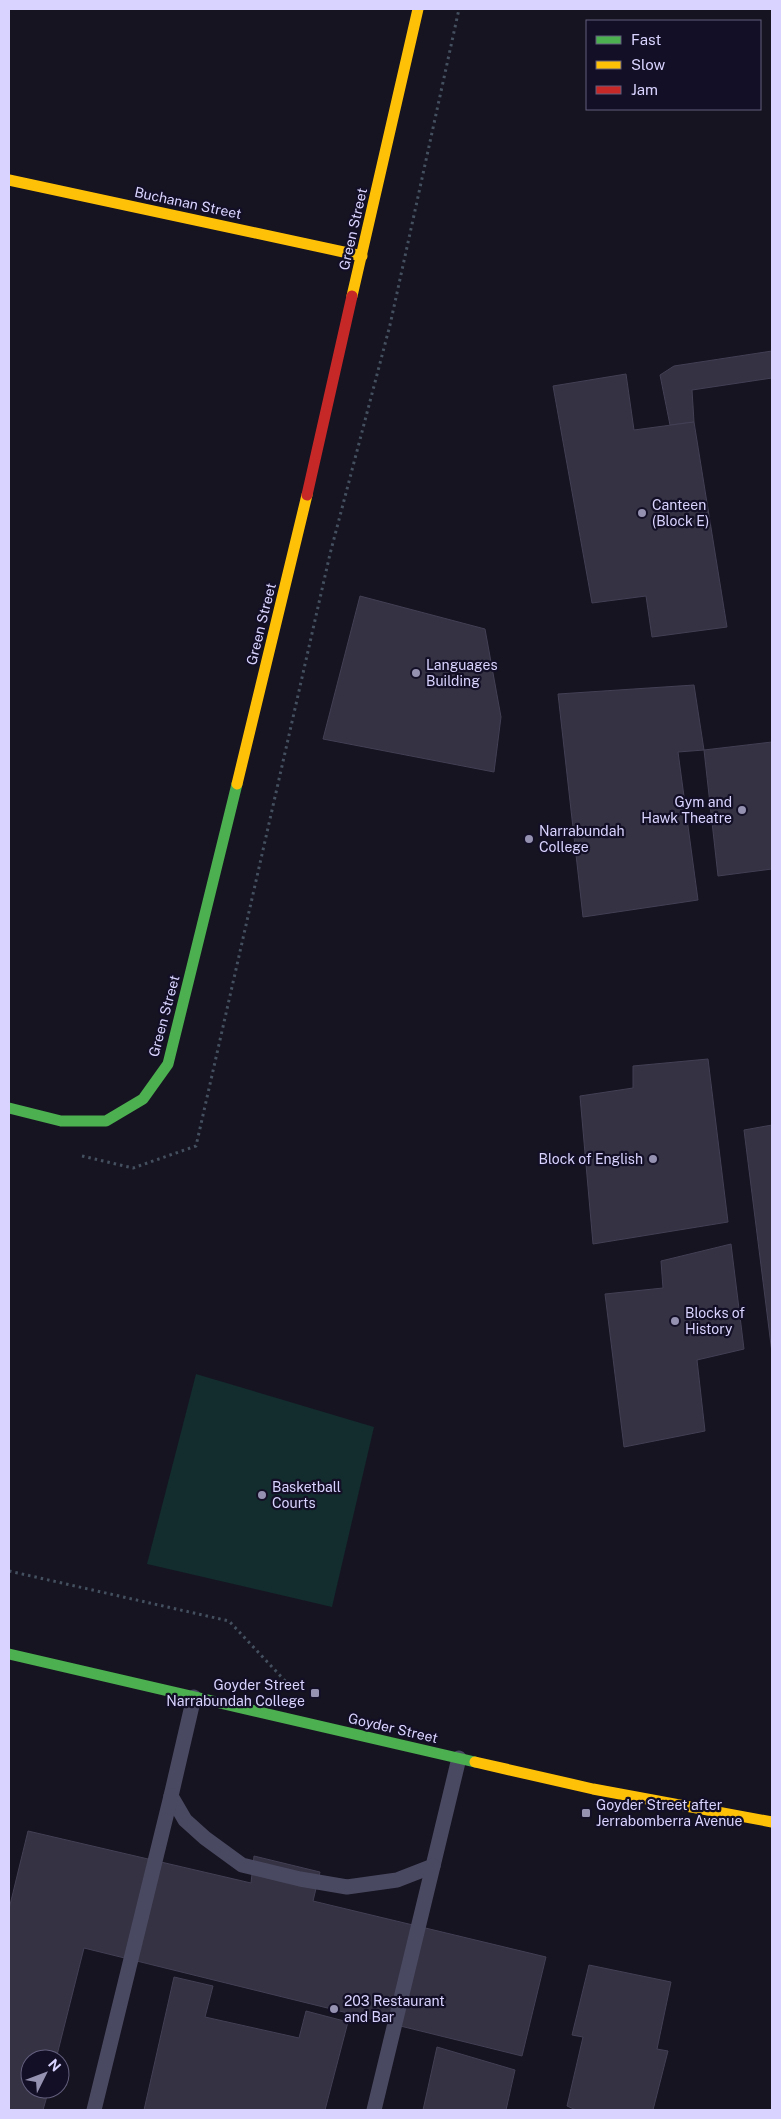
<svg xmlns="http://www.w3.org/2000/svg" width="781" height="2119" font-family="'Public Sans',sans-serif">
<style>
.green{fill:#132c2d}
.building{fill:#343243;stroke:#433f54}
.lines{fill:none;stroke-linecap:round;stroke-linejoin:round}
.path{stroke:#44505f;stroke-width:3;stroke-dasharray:2.5 4;stroke-linecap:butt}
.lane{stroke:#4a4962;stroke-width:15}
.fast{stroke:#4caf50;stroke-width:11}
.slow{stroke:#ffc107;stroke-width:11}
.jam{stroke:#c62828;stroke-width:11}
.poi-dot{fill:#9591b1;stroke:#130f26;stroke-width:2}
.labels{text-anchor:middle;stroke-width:4.5;stroke-linejoin:round;paint-order:stroke}
.street-label{font-size:14px;fill:#d9d4ff;stroke:#130f26}
.poi-label{font-size:14px;fill:#d9d4ff;stroke:#130f26;text-anchor:start}
</style>
<rect width="100%" height="100%" fill="#161421"/>
<polygon class="green" points="196,1374 374,1427 332,1607 147,1564"/>
<g class="building">
<polygon points="772,351 772,378 692,390 694,422 670,425 660,375 674,366"/>
<polygon points="626,374 634,430 694,422 727,627 652,637 646,596 592,603 553,386"/>
<polygon points="360,596 485,629 501,717 494,772 323,739"/>
<polygon points="694,685 704,750 678,752 698,900 583,917 558,694"/>
<polygon points="772,742 772,869 718,876 704,750"/>
<polygon points="708,1059 728,1222 593,1244 580,1096 633,1088 633,1066"/>
<polygon points="772,1125 772,1353 744,1130"/>
<polygon points="731,1244 744,1349 697,1360 705,1431 624,1447 605,1294 663,1288 661,1261"/>
<polygon points="28,1831 251,1883 254,1856 320,1872 313,1901 546,1957 522,2056 84,1948 56,2059 30,2059 30,2089 49,2089 43,2110 9,2110 9,1909"/>
<polygon points="589,1965 671,1982 657,2049 668,2051 653,2110 576,2110 567,2106 583,2037 572,2035"/>
<polygon points="174,1977 213,1986 205,2017 299,2038 306,2011 348,2022 325,2110 144,2110"/>
<polygon points="437,2047 515,2070 506,2110 423,2110"/>
</g>
<g class="lines">
<g class="path">
<polyline points="82,1156 133,1168 196,1146 330,554 390,325 459,9"/>
<polyline points="9,1571 229,1621 288,1684"/>
</g>
<g class="lane">
<polyline points="194,1697 171,1796 185,1820 205,1838 242,1865 300,1879 347,1887 397,1880 433,1866 459,1758"/>
<polyline points="94,2110 171,1796"/>
<polyline points="374,2110 433,1866"/>
</g>
<g class="fast">
<polyline points="9,1108 61,1121 106,1121 143,1099 168,1064 237,784"/>
<polyline points="9,1654 475,1762"/>
</g>
<g class="slow">
<polyline points="9,180 362,256"/>
<polyline points="352,296 418,9"/>
<polyline points="237,784 307,495"/>
<polyline points="475,1762 593,1789 772,1822"/>
</g>
<polyline class="jam" points="307,495 352,296"/>
</g>
<g class="poi-dot">
<circle cx="642" cy="513" r="5"/>
<circle cx="416" cy="673" r="5"/>
<circle cx="742" cy="810" r="5"/>
<circle cx="529" cy="839" r="5"/>
<circle cx="653" cy="1159" r="5"/>
<circle cx="675" cy="1321" r="5"/>
<circle cx="262" cy="1495" r="5"/>
<rect x="310" y="1688" width="10" height="10" rx="2.5"/>
<rect x="581" y="1808" width="10" height="10" rx="2.5"/>
<circle cx="334" cy="2009" r="5"/>
</g>
<g class="labels">
<g class="street-label">
<text transform="translate(188 203) rotate(12)" y="5">Buchanan Street</text>
<text transform="translate(353 229) rotate(-77)" y="5">Green Street</text>
<text transform="translate(261 624) rotate(-76)" y="5">Green Street</text>
<text transform="translate(164 1016) rotate(-75)" y="5">Green Street</text>
<text transform="translate(393 1728) rotate(13)" y="5">Goyder Street</text>
</g>
<g class="poi-label">
<text x="652" y="510">Canteen<tspan x="652" dy="16">(Block E)</tspan></text>
<text x="426" y="670">Languages<tspan x="426" dy="16">Building</tspan></text>
<text x="732" y="807" text-anchor="end">Gym and<tspan x="732" dy="16">Hawk Theatre</tspan></text>
<text x="539" y="836">Narrabundah<tspan x="539" dy="16">College</tspan></text>
<text x="643" y="1164" text-anchor="end">Block of English</text>
<text x="685" y="1318">Blocks of<tspan x="685" dy="16">History</tspan></text>
<text x="272" y="1492">Basketball<tspan x="272" dy="16">Courts</tspan></text>
<text x="305" y="1690" text-anchor="end">Goyder Street<tspan x="305" dy="16">Narrabundah College</tspan></text>
<text x="596" y="1810">Goyder Street after<tspan x="596" dy="16">Jerrabomberra Avenue</tspan></text>
<text x="344" y="2006">203 Restaurant<tspan x="344" dy="16">and Bar</tspan></text>
</g>
</g>
<rect width="781" height="2119" fill="none" stroke="#d9d4ff" stroke-width="20"/>
<rect x="586" y="20" width="175" height="90" fill="#130f26" stroke="#625e7d"/>
<rect x="596" y="36" width="25" height="8" fill="#4caf50" stroke="#625e7d"/>
<text x="631" y="45" font-size="15" fill="#d9d4ff">Fast</text>
<rect x="596" y="61" width="25" height="8" fill="#ffc107" stroke="#625e7d"/>
<text x="631" y="70" font-size="15" fill="#d9d4ff">Slow</text>
<rect x="596" y="86" width="25" height="8" fill="#c62828" stroke="#625e7d"/>
<text x="631" y="95" font-size="15" fill="#d9d4ff">Jam</text>
<g transform="translate(45 2074) rotate(48)"><circle r="24" fill="#130f26" stroke="#625e7d"/>
<path d="M0-4L9 19L0 12L-9 19Z" fill="#9591b1"/>
<text y="-8" font-size="14" font-weight="bold" text-anchor="middle" fill="#d9d4ff">N</text>
</g>
</svg>
